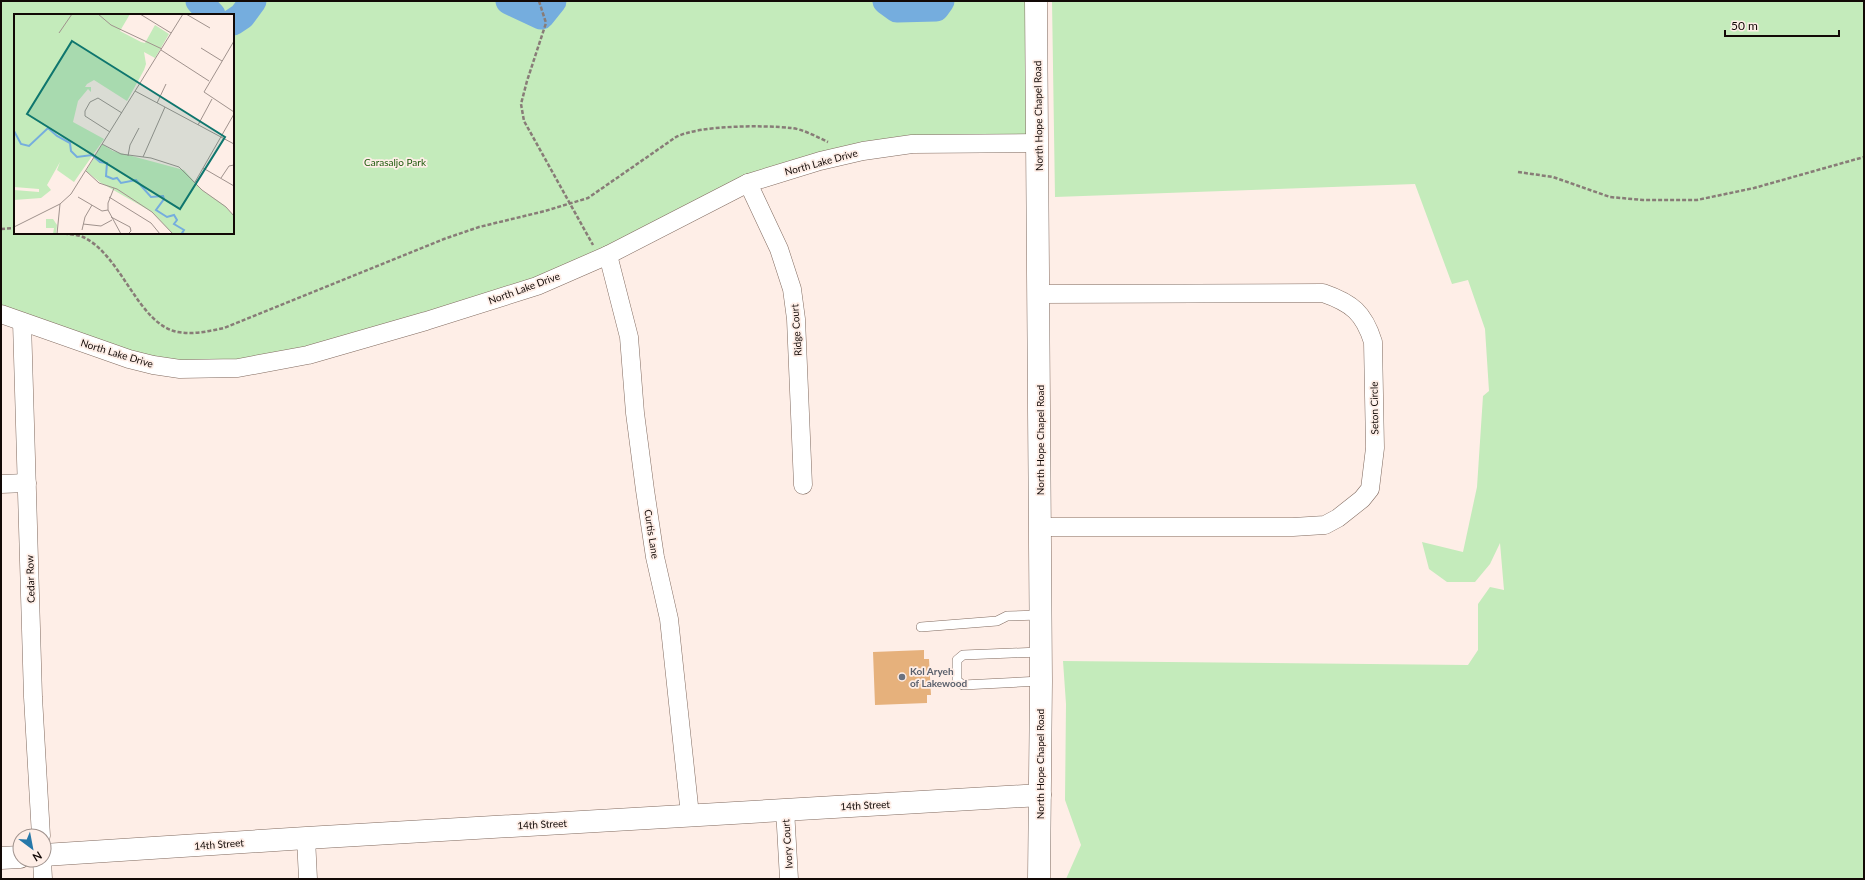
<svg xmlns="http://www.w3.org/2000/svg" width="1865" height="880" font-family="Lato,sans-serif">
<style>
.green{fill:#c4ebbb;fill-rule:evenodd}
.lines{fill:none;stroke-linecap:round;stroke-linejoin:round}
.river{stroke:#75adde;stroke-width:27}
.building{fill:#e6b17c}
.service-casing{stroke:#806a5f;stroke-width:10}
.minor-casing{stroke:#806a5f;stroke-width:19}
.tertiary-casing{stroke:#806a5f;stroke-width:23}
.secondary-casing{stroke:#806a5f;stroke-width:23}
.path{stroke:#887c77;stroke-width:2.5;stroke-dasharray:4 2;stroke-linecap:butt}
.service{stroke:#fff;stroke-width:9}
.minor{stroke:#fff;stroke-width:18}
.tertiary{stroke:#fff;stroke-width:22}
.secondary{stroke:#fff;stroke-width:22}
.worship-dot{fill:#6b7280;stroke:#feeee7;stroke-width:1.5}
.labels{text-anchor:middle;stroke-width:3.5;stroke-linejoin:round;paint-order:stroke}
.street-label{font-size:10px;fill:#120906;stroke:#feeee7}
.park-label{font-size:10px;fill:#1d590b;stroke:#feeee7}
.worship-label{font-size:10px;font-weight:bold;fill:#5b616d;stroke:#feeee7;text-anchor:start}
.inset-river{fill:none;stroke:#75adde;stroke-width:2}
.inset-road{fill:none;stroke:#a0928d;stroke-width:1}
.view{fill:#0f766e;fill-opacity:0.15;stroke:#0f766e;stroke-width:2}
.inset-edge{fill:none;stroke:#120906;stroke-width:2}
</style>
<rect width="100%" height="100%" fill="#feeee7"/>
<g class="green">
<path d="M1 1H1036L1038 143H936L820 161 608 255 308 355 180 369 1 316ZM15 15H233V233H15Z"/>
<polygon points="1052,1 1864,1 1864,879 1066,879 1081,845 1065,800 1066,704 1063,661 1468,665 1478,650 1478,604 1490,587 1504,590 1500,543 1490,564 1475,582 1447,582 1429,569 1422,542 1463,552 1477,487 1483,396 1489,391 1485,329 1468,280 1452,284 1415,184 1055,197"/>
</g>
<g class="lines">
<g class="river">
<polyline points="199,1 212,15"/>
<polyline points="509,1 541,16 553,1"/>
<polyline points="886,1 897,9 936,8 941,1"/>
<polyline points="233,22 242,16 253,1"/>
</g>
</g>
<polygon class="building" points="924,650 924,659 929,659 931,695 927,695 927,703 875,705 873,652"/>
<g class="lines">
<g class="service-casing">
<g id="service">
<polyline points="921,627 997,621 1007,616 1040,615"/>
<polyline points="1040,652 963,655 957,660 957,681 963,685 1041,681"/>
</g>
</g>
<g class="minor-casing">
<g id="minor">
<polyline points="748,183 779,249 792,289 796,319 803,485"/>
<polyline points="608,255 629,337 635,413 645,490 655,557 669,619 690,815"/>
<path d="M1039 294 1323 293C1352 303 1364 313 1373 342L1375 448 1370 489 1362 499 1338 518 1325 525 1293 527H1040"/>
<polyline points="1,314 129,359 153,365 180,369 238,368 308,355 426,321 537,286 608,255 748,183 820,161 863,151 912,144 1038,143"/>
<polyline points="22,322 33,697 41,836"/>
<polyline points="1,484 27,483"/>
<polyline points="785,809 789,879"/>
<polyline points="306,838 308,879"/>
<polyline points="42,860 43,879"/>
</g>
</g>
<g class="tertiary-casing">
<g id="tertiary">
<polyline points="44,855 306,838 1040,795"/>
<polyline points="1,858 20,857"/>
</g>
</g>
<g class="secondary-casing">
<polyline id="secondary" points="1036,1 1041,681 1039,879"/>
</g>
<g class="path">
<polyline points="539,1 546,23 527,81 521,104 524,121 593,245"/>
<polyline points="1518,172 1553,177 1610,197 1643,200 1697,200 1754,188 1864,157"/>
<polyline points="1,229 15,228"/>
<path d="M58 233C66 234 76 234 83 237 122 255 138 325 178 332 194 335 209 331 224 328L444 239 479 227 545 211 588 198 676 137C700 125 763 125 791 128 803 129 817 137 828 142"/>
</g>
<use href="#service" class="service"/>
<use href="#minor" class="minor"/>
<use href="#tertiary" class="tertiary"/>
<use href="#secondary" class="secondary"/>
</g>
<circle class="worship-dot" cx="902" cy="677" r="4"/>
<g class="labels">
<g class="street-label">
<text transform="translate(1038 116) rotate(-91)" y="4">North Hope Chapel Road</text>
<text transform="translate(821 162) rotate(-15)" y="4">North Lake Drive</text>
<text transform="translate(524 288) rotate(-20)" y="4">North Lake Drive</text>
<text transform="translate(796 330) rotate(-94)" y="4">Ridge Court</text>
<text transform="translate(117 353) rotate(17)" y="4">North Lake Drive</text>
<text transform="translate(1374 408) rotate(-91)" y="4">Seton Circle</text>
<text transform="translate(1040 440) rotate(-90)" y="4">North Hope Chapel Road</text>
<text transform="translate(652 534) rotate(81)" y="4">Curtis Lane</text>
<text transform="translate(30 579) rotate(-92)" y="4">Cedar Row</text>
<text transform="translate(1040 764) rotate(-90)" y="4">North Hope Chapel Road</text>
<text transform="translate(865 805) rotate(-3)" y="4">14th Street</text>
<text transform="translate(542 824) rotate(-3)" y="4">14th Street</text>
<text transform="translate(219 844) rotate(-4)" y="4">14th Street</text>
<text transform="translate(787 844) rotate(-94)" y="4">Ivory Court</text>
</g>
<g class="park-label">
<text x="395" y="166">Carasaljo Park</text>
</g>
<g class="worship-label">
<text x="910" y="675">Kol Aryeh<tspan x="910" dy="12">of Lakewood</tspan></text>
</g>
</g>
<g transform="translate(14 14)">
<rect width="220" height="220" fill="#feeee7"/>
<path d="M0 0H116L106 17 127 28 131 29 141 11 155 20 141 44 130 38 132 50 130 56 113 87 80 66 73 70 71 73H77V78L74 75 64 87 59 108 90 125 60 168 43 156 46 148 33 171 37 176 27 184 0 186V176L25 178V175L0 173ZM88 130 99 137 170 156 188 176 210 191 220 202V220H159L138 198 87 169 72 157ZM32 205H39L43 211 42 220H39L40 214H32Z" fill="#c4ebbb"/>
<path class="inset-river" d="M0 117 7 130 15 132 34 114 43 122 56 129 57 137 63 143 78 141 86 148 93 149 92 162 99 165 103 164 107 169 122 166 137 183 149 182 150 185 142 196 153 203 160 201 163 206 160 210 170 216 168 219 170 220"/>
<path class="inset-road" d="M84 0 97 11 148 35M126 0 157 19M172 0 196 14M45 19 58 0M220 27 190 78 220 98M187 34 208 47M147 36 195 67M121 77 220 130M143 89 152 70M184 111 198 85M96 118 71 102V97L76 88 84 84 108 99M88 130 107 140 137 144 165 153 188 176 212 193 220 202M114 142 116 131 125 114M129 143 151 93M189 154 220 172M72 157 85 169 103 175 138 198 159 220M207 164 215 152 220 151M181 168 220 100M100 174 94 189V196L107 220M64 183 88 197 94 196M95 183 137 209 146 220M97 203 116 213 117 217 114 220M69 210 87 212 98 206M0 213 46 190 57 180 169 0M68 216 71 203 78 191M43 220 46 190"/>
<path class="view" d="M58 27 211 123 166 195 13 100Z"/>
<rect width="220" height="220" class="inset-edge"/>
</g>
<rect width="1865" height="880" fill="none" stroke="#120906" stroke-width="4"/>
<g transform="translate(32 848) rotate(148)"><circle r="19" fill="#feeee7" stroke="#a0928d"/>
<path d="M0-3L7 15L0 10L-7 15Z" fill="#2678a9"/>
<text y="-6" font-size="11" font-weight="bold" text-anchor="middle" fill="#120906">N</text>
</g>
<path d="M1725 30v6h114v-6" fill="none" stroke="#120906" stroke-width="2"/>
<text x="1731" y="30" font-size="12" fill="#120906" stroke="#feeee7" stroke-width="3" paint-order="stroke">50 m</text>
</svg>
